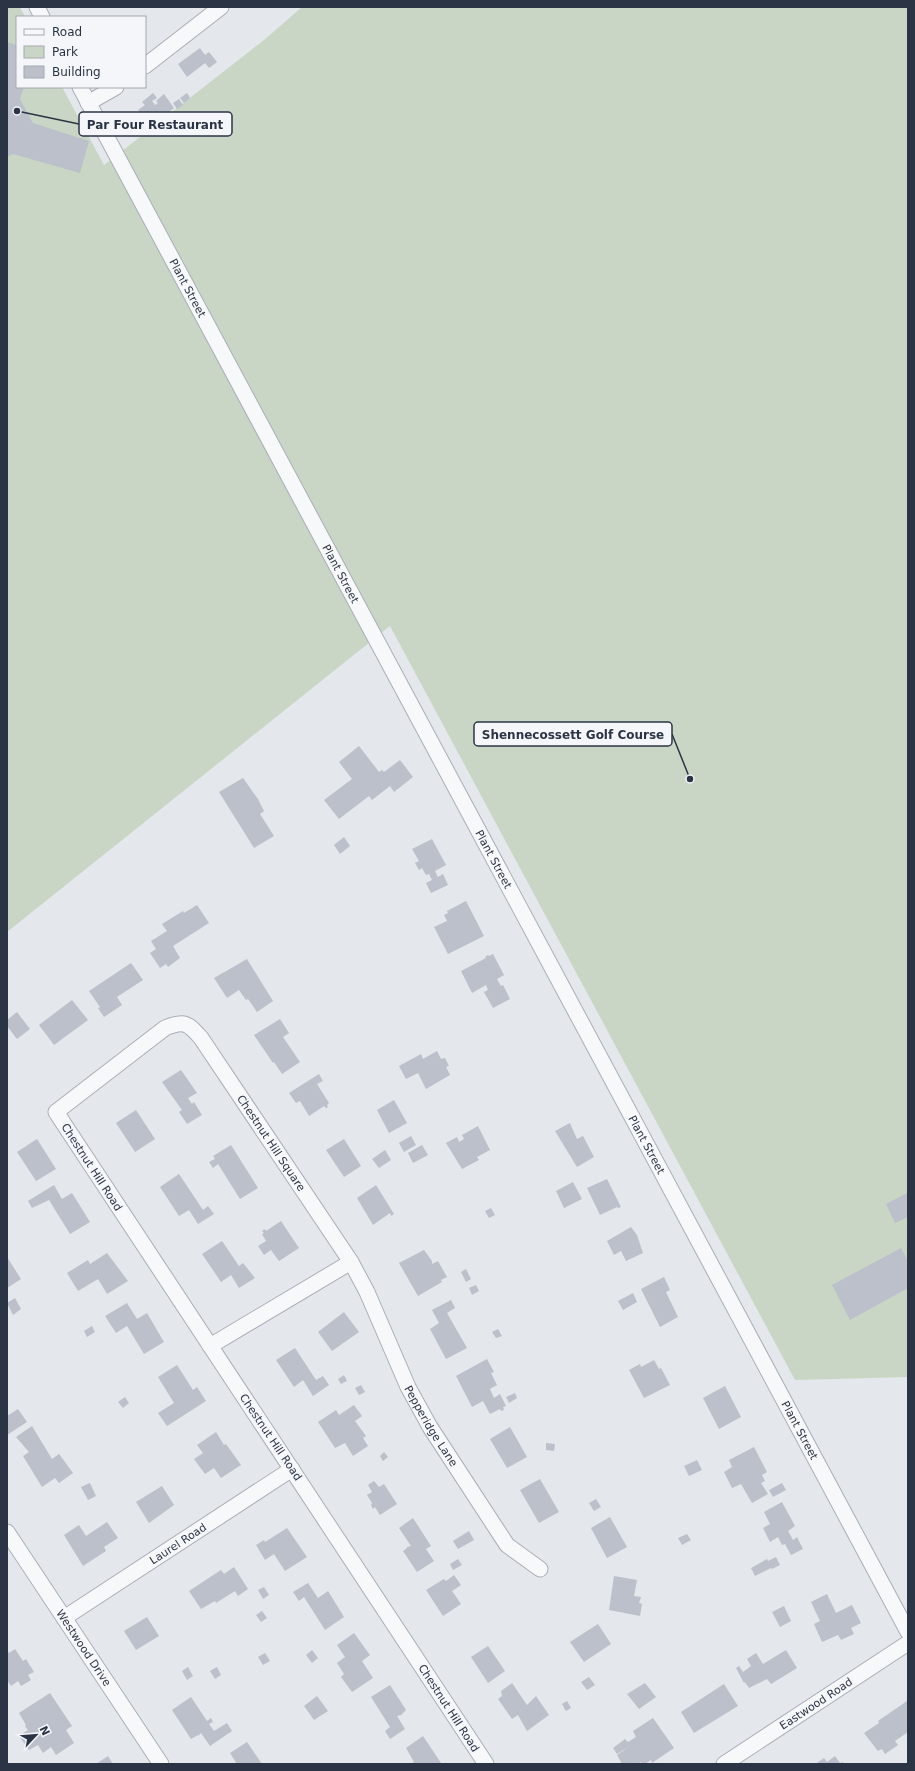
<svg xmlns="http://www.w3.org/2000/svg" width="915" height="1771" font-family="'DejaVu Sans',sans-serif">
<style>
.green{fill:#c9d6c5}
.building{fill:#bbc0ca}
.lines{fill:none;stroke-linecap:round;stroke-linejoin:round}
.minor-casing{stroke:#a9aeb7;stroke-width:17}
.minor{stroke:#f7f8fa;stroke-width:15}
.labels{text-anchor:middle;stroke-width:4;stroke-linejoin:round;paint-order:stroke}
.street-label{font-size:11px;fill:#2b3445;stroke:#f4f6f9}
.leader{fill:none;stroke:#2b3445;stroke-width:1.5}
.callout-dot{fill:#2b3445;stroke:#f4f6f9;stroke-width:1.5}
.callout{fill:#f4f6f9;stroke:#2b3445;stroke-width:1.5}
.callout-label{font-size:12px;text-anchor:middle;font-weight:bold;fill:#2b3445}
</style>
<rect width="100%" height="100%" fill="#e4e7ec"/>
<polygon class="green" points="7,7 20,7 25,17 17,17 17,87 62,87 104,165 264,40 302,7 908,7 908,1377 795,1380 390,626 7,932"/>
<g class="building">
<polygon points="7,42 17,45 17,87 24,87 20,99 33,123 89,141 80,173 13,154 7,157"/>
<polygon points="200,48 205,55 209,52 217,62 209,68 205,63 187,77 178,64"/>
<polygon points="153,93 157,98 152,101 155,105 158,103 156,101 164,94 174,108 151,127 138,110 145,105 142,102"/>
<polygon points="187,93 190,98 184,103 180,98"/>
<polygon points="179,99 183,105 177,109 173,103"/>
<polygon points="359,746 379,772 382,770 384,772 400,760 413,777 394,792 390,786 372,800 369,796 339,819 324,800 352,779 339,762"/>
<polygon points="243,778 258,799 264,811 260,814 274,836 254,848 219,792"/>
<polygon points="344,837 350,846 340,854 334,845"/>
<polygon points="432,839 446,865 435,871 438,877 443,874 448,885 431,893 426,883 432,880 429,874 426,875 422,868 419,870 415,863 419,861 412,849"/>
<polygon points="466,901 484,936 448,954 434,927 447,921 444,915 448,913 447,911"/>
<polygon points="197,905 209,923 173,946 180,958 168,967 166,964 160,968 150,953 156,949 151,941 167,931 162,924 183,911 184,913"/>
<polygon points="493,954 504,975 497,979 501,986 503,985 510,999 493,1008 484,992 488,990 486,985 472,993 461,971 486,958 485,957 488,955 489,956"/>
<polygon points="247,959 273,1001 257,1012 248,999 246,1000 239,990 227,998 214,978"/>
<polygon points="131,963 143,980 117,997 122,1005 104,1017 98,1008 100,1007 89,991"/>
<polygon points="72,1000 88,1020 54,1045 39,1025"/>
<polygon points="17,1012 30,1029 17,1039 7,1026 7,1020"/>
<polygon points="280,1019 289,1033 283,1037 300,1062 282,1074 274,1062 273,1063 254,1035"/>
<polygon points="437,1051 441,1059 445,1058 449,1066 446,1067 450,1075 426,1089 418,1073 406,1079 399,1066 421,1054 423,1059"/>
<polygon points="181,1070 197,1093 188,1098 192,1104 194,1102 202,1115 187,1124 179,1112 182,1110 162,1082"/>
<polygon points="319,1074 323,1081 317,1084 329,1103 327,1105 328,1107 326,1108 324,1106 309,1116 300,1101 296,1103 289,1093"/>
<polygon points="394,1100 407,1123 389,1133 377,1110"/>
<polygon points="136,1110 155,1139 135,1152 116,1123"/>
<polygon points="570,1123 577,1139 583,1136 594,1157 577,1167 555,1131"/>
<polygon points="478,1126 490,1150 477,1157 479,1160 462,1169 446,1143 457,1137 459,1142 464,1139 462,1135"/>
<polygon points="411,1136 416,1145 404,1152 399,1143"/>
<polygon points="37,1139 56,1169 36,1181 17,1152"/>
<polygon points="344,1139 361,1166 344,1177 326,1150"/>
<polygon points="231,1145 258,1188 240,1199 218,1164 213,1168 209,1162 215,1159 213,1156"/>
<polygon points="422,1145 428,1155 413,1163 408,1153"/>
<polygon points="385,1150 391,1160 379,1168 372,1159"/>
<polygon points="179,1174 203,1210 208,1206 214,1214 198,1224 189,1210 179,1216 160,1187"/>
<polygon points="607,1179 621,1207 618,1208 617,1207 600,1215 587,1188"/>
<polygon points="573,1182 582,1199 564,1208 556,1191"/>
<polygon points="54,1185 62,1199 72,1193 90,1222 70,1234 49,1200 32,1208 28,1201"/>
<polygon points="376,1185 394,1214 391,1216 390,1213 373,1225 357,1198"/>
<polygon points="907,1193 908,1217 895,1223 886,1204"/>
<polygon points="491,1208 495,1215 489,1218 485,1211"/>
<polygon points="281,1221 299,1248 279,1261 271,1250 264,1255 258,1246 266,1241 262,1234 264,1233 262,1231 265,1229 266,1231"/>
<polygon points="631,1227 637,1235 643,1253 626,1261 621,1251 614,1255 607,1241"/>
<polygon points="222,1241 239,1266 243,1263 255,1278 239,1288 231,1275 221,1282 202,1254"/>
<polygon points="901,1248 908,1261 908,1288 850,1320 832,1285"/>
<polygon points="424,1250 432,1261 432,1264 438,1261 447,1277 441,1280 442,1282 418,1296 399,1263"/>
<polygon points="107,1253 128,1281 107,1294 98,1279 78,1291 67,1273 88,1260 90,1264"/>
<polygon points="7,1257 21,1279 7,1288"/>
<polygon points="466,1269 471,1279 466,1282 461,1272"/>
<polygon points="664,1277 670,1290 666,1292 678,1317 660,1327 641,1289"/>
<polygon points="476,1285 479,1291 472,1295 469,1288"/>
<polygon points="633,1293 637,1302 623,1310 618,1301"/>
<polygon points="15,1298 21,1309 13,1315 7,1303"/>
<polygon points="451,1300 455,1308 447,1313 467,1348 446,1359 430,1329 439,1323 432,1310"/>
<polygon points="127,1303 137,1319 147,1313 164,1342 144,1354 127,1326 116,1333 105,1316"/>
<polygon points="344,1312 359,1332 332,1351 318,1332"/>
<polygon points="92,1326 95,1332 87,1337 84,1331"/>
<polygon points="498,1329 502,1336 496,1338 492,1332"/>
<polygon points="295,1348 316,1380 323,1376 329,1385 313,1396 303,1380 294,1387 276,1360"/>
<polygon points="487,1359 494,1372 491,1373 497,1385 490,1389 494,1398 500,1394 506,1406 503,1407 504,1410 501,1411 500,1409 490,1414 483,1401 472,1407 456,1376"/>
<polygon points="654,1360 659,1369 661,1368 670,1385 644,1398 629,1370 640,1364 641,1367"/>
<polygon points="177,1365 193,1390 197,1387 206,1401 167,1426 158,1413 174,1403 158,1377"/>
<polygon points="344,1375 347,1381 341,1384 338,1379"/>
<polygon points="361,1385 365,1392 359,1395 355,1388"/>
<polygon points="725,1386 741,1417 719,1429 703,1398"/>
<polygon points="515,1393 517,1398 509,1403 506,1397"/>
<polygon points="125,1397 129,1403 123,1408 118,1402"/>
<polygon points="354,1405 362,1416 355,1421 366,1436 363,1438 368,1446 353,1456 345,1443 335,1448 318,1422 336,1410 339,1415"/>
<polygon points="18,1409 27,1422 7,1435 7,1416"/>
<polygon points="32,1426 52,1459 59,1454 73,1473 59,1483 55,1478 42,1487 23,1456 29,1452 16,1437"/>
<polygon points="510,1427 527,1457 507,1468 490,1439"/>
<polygon points="216,1432 224,1445 226,1444 241,1465 221,1478 214,1468 205,1474 194,1459 203,1453 197,1445"/>
<polygon points="546,1443 555,1444 554,1451 546,1450"/>
<polygon points="754,1447 767,1472 762,1475 765,1481 761,1483 768,1494 752,1503 741,1484 732,1488 724,1472 732,1467 729,1460"/>
<polygon points="384,1452 388,1457 383,1461 380,1456"/>
<polygon points="697,1460 702,1470 689,1476 684,1466"/>
<polygon points="540,1479 559,1512 539,1523 520,1490"/>
<polygon points="374,1481 379,1487 384,1484 397,1504 380,1515 375,1507 373,1509 371,1505 372,1503 367,1495 372,1492 368,1485"/>
<polygon points="90,1483 96,1496 88,1500 81,1487"/>
<polygon points="782,1483 786,1490 773,1497 769,1490"/>
<polygon points="162,1486 174,1505 149,1523 136,1502"/>
<polygon points="596,1499 601,1507 594,1511 589,1503"/>
<polygon points="782,1502 795,1526 788,1531 793,1540 797,1537 803,1549 791,1555 785,1544 782,1545 778,1537 770,1542 763,1528 770,1524 764,1512"/>
<polygon points="610,1517 627,1547 607,1558 591,1528"/>
<polygon points="413,1518 431,1546 426,1549 434,1561 417,1572 403,1551 407,1548 407,1547 411,1546 399,1528"/>
<polygon points="107,1522 118,1538 104,1547 106,1551 83,1566 64,1535 79,1525 86,1536"/>
<polygon points="287,1528 307,1557 285,1571 274,1554 265,1560 256,1545 264,1540 265,1542"/>
<polygon points="469,1531 474,1540 458,1549 453,1541"/>
<polygon points="687,1534 691,1540 682,1545 678,1538"/>
<polygon points="776,1557 780,1565 772,1569 771,1568 755,1576 751,1568 767,1559 768,1561"/>
<polygon points="458,1559 462,1565 453,1570 450,1564"/>
<polygon points="234,1567 248,1589 238,1596 235,1591 216,1603 215,1601 201,1609 189,1591 221,1570 224,1574"/>
<polygon points="454,1575 461,1585 452,1591 461,1604 443,1616 426,1590 444,1579 446,1581"/>
<polygon points="614,1576 637,1580 634,1596 641,1597 639,1603 642,1604 640,1616 609,1610"/>
<polygon points="308,1583 318,1598 328,1591 344,1617 325,1630 304,1597 299,1601 293,1592"/>
<polygon points="264,1587 269,1595 263,1599 258,1590"/>
<polygon points="827,1594 836,1613 852,1605 861,1623 851,1628 854,1634 841,1640 838,1635 822,1642 814,1624 820,1621 811,1602"/>
<polygon points="784,1606 791,1621 780,1627 772,1612"/>
<polygon points="262,1611 267,1618 261,1622 256,1615"/>
<polygon points="147,1617 159,1636 136,1650 124,1631"/>
<polygon points="598,1624 611,1644 584,1662 570,1642"/>
<polygon points="354,1633 370,1655 362,1661 373,1678 352,1692 341,1677 344,1674 337,1663 345,1657 337,1645"/>
<polygon points="488,1646 505,1671 488,1683 471,1657"/>
<polygon points="15,1649 23,1661 26,1659 34,1672 28,1675 31,1680 21,1686 18,1681 11,1686 7,1680 7,1650 9,1653"/>
<polygon points="312,1650 318,1658 312,1663 306,1655"/>
<polygon points="786,1650 797,1668 771,1684 767,1679 749,1688 745,1682 744,1683 736,1668 739,1666 743,1672 751,1666 747,1659 756,1653 763,1664"/>
<polygon points="265,1653 270,1661 263,1665 258,1657"/>
<polygon points="188,1667 193,1676 187,1680 182,1671"/>
<polygon points="217,1667 221,1675 215,1679 210,1671"/>
<polygon points="589,1677 595,1685 587,1690 581,1682"/>
<polygon points="512,1683 527,1705 536,1696 549,1715 527,1731 518,1715 512,1719 498,1699 502,1696 501,1691"/>
<polygon points="645,1683 656,1697 639,1709 627,1694"/>
<polygon points="724,1684 738,1706 694,1733 681,1712"/>
<polygon points="390,1685 406,1710 401,1715 397,1716 405,1729 390,1739 385,1731 390,1727 371,1697"/>
<polygon points="50,1693 72,1726 66,1730 74,1743 56,1755 51,1747 43,1753 38,1745 29,1750 19,1736 28,1730 25,1726 26,1725 19,1713"/>
<polygon points="317,1696 328,1711 314,1720 304,1706"/>
<polygon points="191,1697 207,1721 211,1718 213,1722 209,1724 214,1731 227,1723 232,1731 210,1746 201,1733 198,1736 198,1735 191,1739 172,1710"/>
<polygon points="567,1701 571,1708 566,1711 562,1704"/>
<polygon points="907,1701 908,1732 895,1741 898,1745 885,1754 882,1749 878,1751 864,1733 879,1723 878,1721"/>
<polygon points="653,1718 674,1748 652,1763 651,1760 645,1764 642,1764 641,1762 638,1764 622,1764 617,1755 630,1746 617,1754 613,1748 625,1739 628,1742 636,1737 633,1731"/>
<polygon points="423,1736 441,1763 438,1764 411,1764 414,1762 406,1748"/>
<polygon points="247,1742 262,1764 237,1764 230,1753"/>
<polygon points="108,1756 113,1764 96,1764"/>
<polygon points="835,1756 840,1763 843,1762 844,1764 817,1763 824,1758 827,1762"/>
</g>
<g class="lines">
<g class="minor-casing">
<g id="minor">
<polyline points="37,7 42,17"/>
<polyline points="145,66 221,7"/>
<path id="s1" d="M80 87 908 1632"/>
<polyline points="88,103 116,87"/>
<polyline points="210,1346 351,1262"/>
<path id="s2" d="M7 1532 161 1764"/>
<path id="s3" d="M64 1618 292 1469"/>
<path id="s4" d="M486 1764 56 1112 165 1028C184 1020 188 1023 201 1038L351 1262 367 1292 408 1387 430 1427 507 1545 540 1569"/>
<path id="s5" d="M724 1764 908 1643"/>
</g>
</g>
<use href="#minor" class="minor"/>
</g>
<g class="labels">
<g class="street-label">
<text dy="4" stroke="none"><textPath href="#s1" startOffset="228">Plant Street</textPath></text>
<text dy="4" stroke="none"><textPath href="#s1" startOffset="552">Plant Street</textPath></text>
<text dy="4" stroke="none"><textPath href="#s1" startOffset="876">Plant Street</textPath></text>
<text dy="4" stroke="none"><textPath href="#s4" startOffset="1087">Chestnut Hill Square</textPath></text>
<text dy="4" stroke="none"><textPath href="#s1" startOffset="1200">Plant Street</textPath></text>
<text transform="translate(92 1167) rotate(57)" y="4">Chestnut Hill Road</text>
<text dy="4" stroke="none"><textPath href="#s4" startOffset="1413">Pepperidge Lane</textPath></text>
<text dy="4" stroke="none"><textPath href="#s1" startOffset="1524">Plant Street</textPath></text>
<text transform="translate(271 1437) rotate(56)" y="4">Chestnut Hill Road</text>
<text dy="4" stroke="none"><textPath href="#s3" startOffset="136">Laurel Road</textPath></text>
<text dy="4" stroke="none"><textPath href="#s2" startOffset="139">Westwood Drive</textPath></text>
<text dy="4" stroke="none"><textPath href="#s5" startOffset="110">Eastwood Road</textPath></text>
<text transform="translate(449 1708) rotate(57)" y="4">Chestnut Hill Road</text>
</g>
</g>
<path class="leader" d="M17 111L79 124M690 779L672 734"/>
<g class="callout-dot">
<circle cx="17" cy="111" r="4"/>
<circle cx="690" cy="779" r="4"/>
</g>
<g class="callout">
<rect x="79" y="112" width="153" height="24" rx="4"/>
<rect x="474" y="722" width="198" height="24" rx="4"/>
</g>
<g class="callout-label">
<text x="155" y="129">Par Four Restaurant</text>
<text x="573" y="739">Shennecossett Golf Course</text>
</g>
<rect width="915" height="1771" fill="none" stroke="#2b3445" stroke-width="16"/>
<rect x="16" y="16" width="130" height="72" fill="#f4f6f9" stroke="#a4a8b1"/>
<rect x="24" y="29" width="20" height="6" fill="#f7f8fa" stroke="#a4a8b1"/>
<text x="52" y="36" font-size="12" fill="#2b3445">Road</text>
<rect x="24" y="46" width="20" height="12" fill="#c9d6c5" stroke="#a4a8b1"/>
<text x="52" y="56" font-size="12" fill="#2b3445">Park</text>
<rect x="24" y="66" width="20" height="12" fill="#bbc0ca" stroke="#a4a8b1"/>
<text x="52" y="76" font-size="12" fill="#2b3445">Building</text>
<g transform="translate(36 1735) rotate(64)" stroke="#f4f6f9" stroke-width="3" paint-order="stroke">
<path d="M0-3L7 15L0 10L-7 15Z" fill="#2b3445"/>
<text y="-6" font-size="11" font-weight="bold" text-anchor="middle" fill="#2b3445">N</text>
</g>
</svg>
